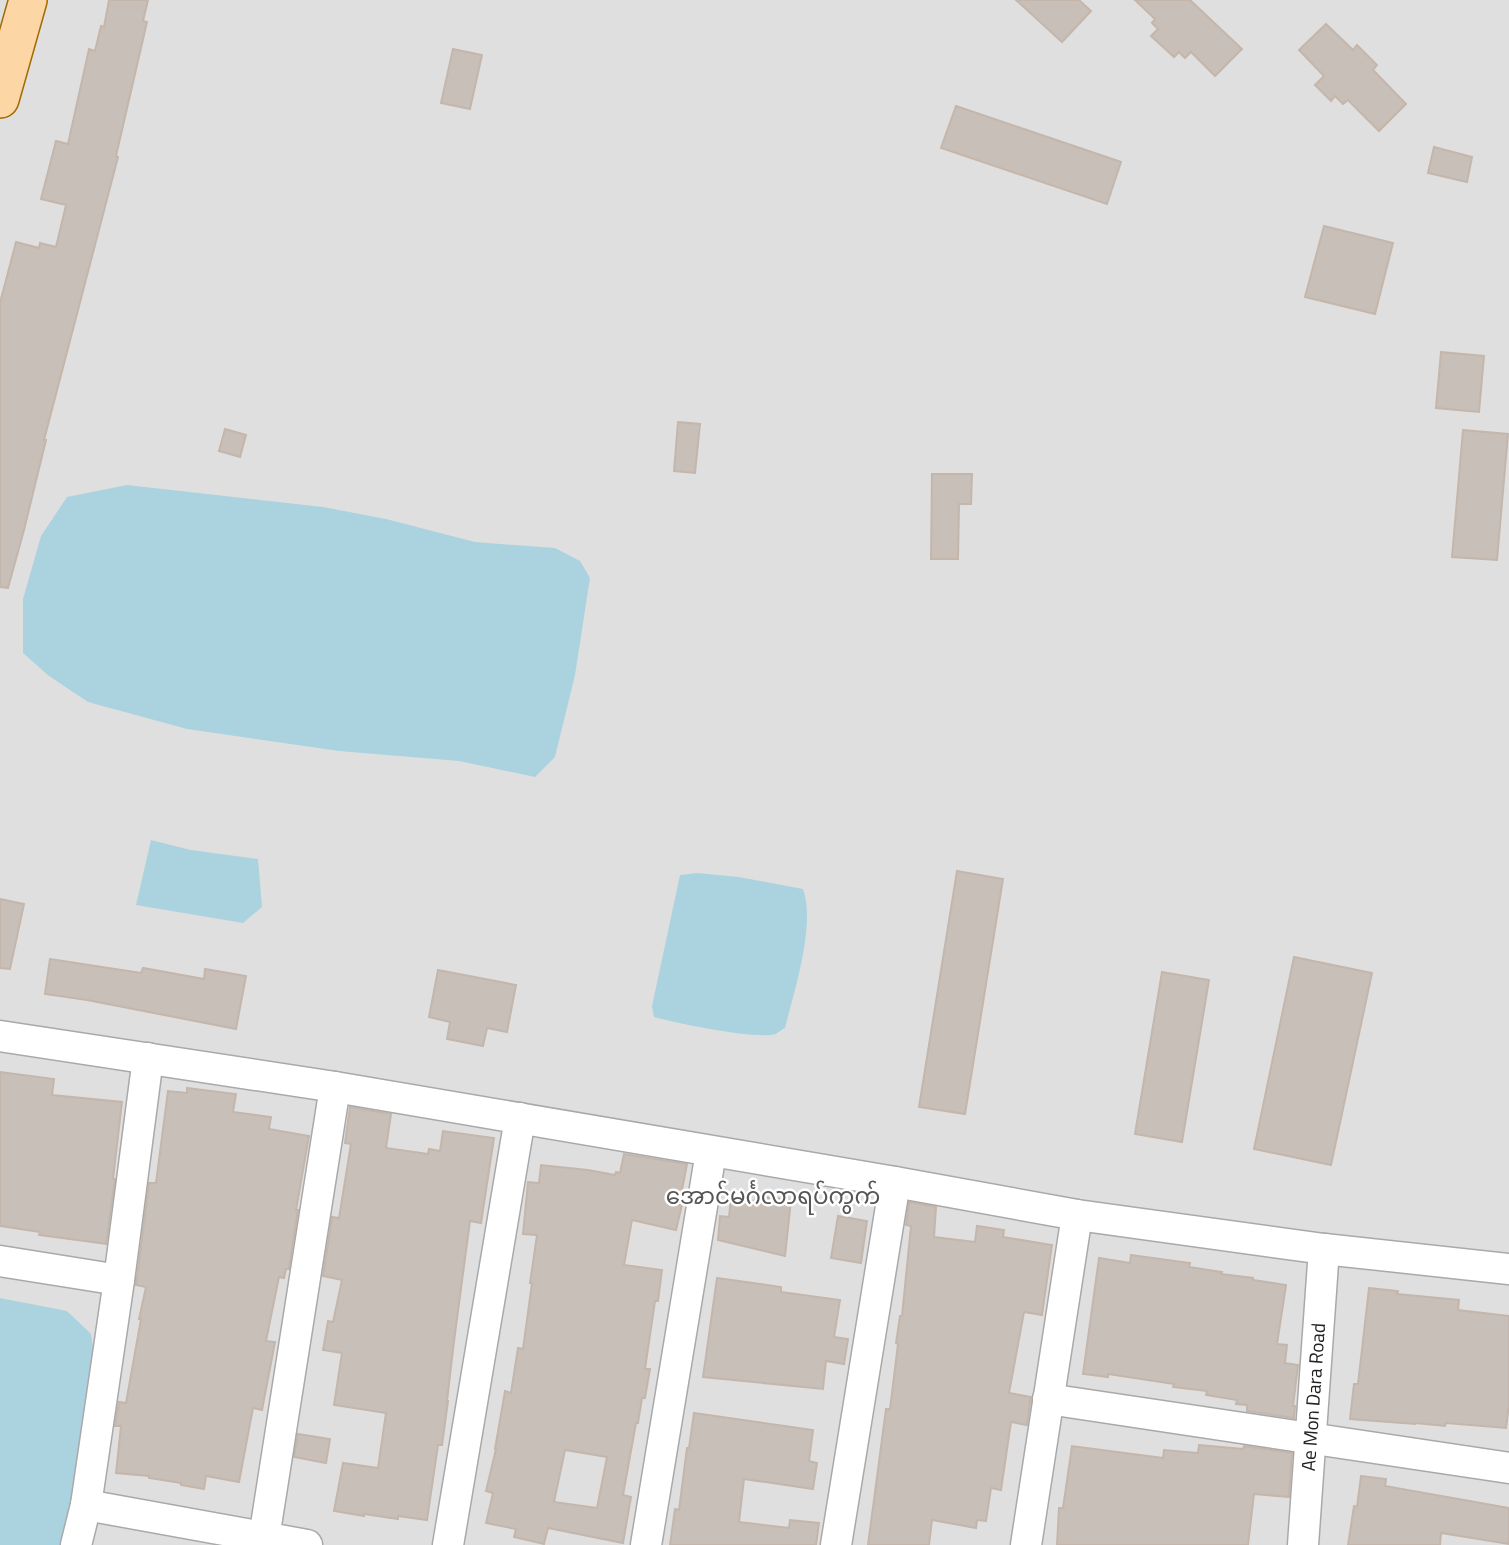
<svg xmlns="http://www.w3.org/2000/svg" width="1509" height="1545" font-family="'Titillium Web','Noto Sans Myanmar',sans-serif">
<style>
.residential{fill:#e0dfdf}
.water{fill:#aad3df}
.building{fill:#c7bfb8;stroke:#c4b6ab;stroke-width:2;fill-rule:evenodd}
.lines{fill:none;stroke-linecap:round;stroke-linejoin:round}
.minor-casing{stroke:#a9a9a9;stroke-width:33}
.major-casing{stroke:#a06b00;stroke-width:40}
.minor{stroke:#fff;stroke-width:30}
.major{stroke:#fcd6a4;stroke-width:37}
.labels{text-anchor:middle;stroke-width:5;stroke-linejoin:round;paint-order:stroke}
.street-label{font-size:19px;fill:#222;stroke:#fff}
.quarter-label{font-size:23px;fill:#555;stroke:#fff}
</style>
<rect width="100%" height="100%" fill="#f2efe9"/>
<rect class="residential" x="0" y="0" width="1509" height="1545"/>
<g class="water">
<polygon points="127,485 323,507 386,519 475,542 555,548 580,561 590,578 575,675 555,757 535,777 459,761 339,751 187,729 88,702 49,676 23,653 23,599 41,536 67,497"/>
<polygon points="151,840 191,850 258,859 262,907 243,923 136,905"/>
<path d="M698 873 739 877 803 889C816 924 794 992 785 1028 784 1028 776 1034 776 1034 757 1040 675 1023 654 1017L652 1006 680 875Z"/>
<polygon points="0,1298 67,1311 91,1334 95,1360 88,1423 63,1545 0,1545"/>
</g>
<g class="building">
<polygon points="109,0 148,0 143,21 147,22 116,156 118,157 44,440 46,440 24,530 8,588 0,587 0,303 16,242 39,248 40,243 56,247 66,205 41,199 56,141 68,144 89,49 95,51 101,26 104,27"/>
<polygon points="1016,0 1079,0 1091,11 1062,42"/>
<polygon points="1135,0 1190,0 1242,49 1215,76 1191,52 1185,58 1179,52 1174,57 1151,36 1158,29 1152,23 1155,19"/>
<polygon points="1326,24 1353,50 1357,45 1377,65 1373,70 1406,104 1379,131 1348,100 1343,104 1335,96 1331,101 1315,85 1324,76 1299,50"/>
<polygon points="453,49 482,55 470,109 441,103"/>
<polygon points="956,106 1121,162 1107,204 941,148"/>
<polygon points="1434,147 1472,157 1467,182 1428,173"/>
<polygon points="1324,226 1393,243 1375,314 1305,297"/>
<polygon points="1441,352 1484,356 1479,412 1436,408"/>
<polygon points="678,422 700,424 695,473 674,471"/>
<polygon points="225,429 246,435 240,457 219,451"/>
<polygon points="1463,430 1508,434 1497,560 1452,557"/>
<polygon points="932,474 972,474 971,504 959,504 958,559 931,559"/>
<polygon points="957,871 1003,879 965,1114 919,1107"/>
<polygon points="0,899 24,904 10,969 0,968"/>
<polygon points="1294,957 1372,973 1331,1165 1254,1149"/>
<polygon points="50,959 141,973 143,968 204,979 205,969 246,976 236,1029 87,1000 45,994"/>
<polygon points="438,970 516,985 507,1032 487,1028 483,1046 447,1039 450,1022 429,1017"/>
<polygon points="1162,972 1209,980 1182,1142 1135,1134"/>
<polygon points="0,1072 54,1079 52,1095 122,1102 113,1179 115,1179 106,1244 39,1235 40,1232 0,1226"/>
<polygon points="187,1088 236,1094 233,1112 271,1117 269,1129 309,1136 296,1210 298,1210 289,1269 286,1269 284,1278 279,1277 266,1341 275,1342 262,1410 253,1408 239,1482 206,1476 204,1489 181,1485 181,1483 149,1478 149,1476 116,1473 121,1426 115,1426 119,1402 126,1403 141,1319 139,1319 146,1287 136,1285 149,1183 156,1183 168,1091 187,1093"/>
<polygon points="350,1107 391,1114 386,1148 428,1154 429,1149 440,1151 443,1131 494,1138 481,1223 470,1221 454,1341 447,1401 448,1401 442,1445 438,1445 427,1520 398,1516 398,1519 364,1514 364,1516 334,1511 343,1463 378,1468 386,1413 334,1405 342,1353 323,1350 328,1321 333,1322 342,1280 323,1276 332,1217 339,1218 351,1144 345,1143"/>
<path d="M624 1154 687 1164 679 1205H682L676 1230 632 1220 624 1265 662 1270 658 1301H655L645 1369H650L645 1398H642L638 1423H636L623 1495 631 1497 623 1543 548 1528 544 1544 514 1537 516 1529 486 1523 493 1493 486 1491 496 1449H495L505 1391 511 1393 518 1348 523 1349 532 1283H530L537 1235 523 1234 528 1182 539 1183 541 1165 588 1170 615 1175 616 1172 620 1173ZM565 1450 607 1457 597 1508 554 1502Z"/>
<polygon points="756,1196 791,1200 785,1256 718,1240 720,1216 729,1217 731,1198 755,1201"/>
<polygon points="909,1202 936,1207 934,1237 975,1242 977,1226 1004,1230 1003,1237 1052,1245 1042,1315 1024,1312 1009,1393 1031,1397 1027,1425 1011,1422 1001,1490 991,1488 986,1521 977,1520 976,1528 932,1520 929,1545 868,1545 886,1409 890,1409 898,1344 896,1343 900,1316 902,1316 911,1226 906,1225"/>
<polygon points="838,1216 867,1221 861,1263 831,1258"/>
<polygon points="1131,1255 1190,1263 1189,1267 1222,1272 1221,1274 1253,1278 1253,1280 1286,1285 1277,1344 1287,1345 1285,1363 1298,1365 1293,1406 1295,1406 1294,1418 1247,1411 1247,1405 1236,1404 1237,1400 1206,1395 1207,1391 1173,1387 1174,1384 1108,1374 1108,1377 1083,1374 1099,1258 1130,1263"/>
<polygon points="717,1278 781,1287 781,1292 840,1300 834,1337 848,1339 844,1364 826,1361 823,1389 703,1377"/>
<polygon points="1369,1288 1398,1291 1397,1294 1459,1300 1458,1310 1509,1316 1509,1404 1506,1428 1446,1423 1445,1426 1415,1423 1415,1424 1350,1419 1354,1384 1358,1384"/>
<polygon points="694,1413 813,1430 809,1461 817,1463 813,1489 744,1479 739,1522 789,1528 790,1520 819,1523 816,1545 670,1545 675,1509 679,1510 687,1448 689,1448"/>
<polygon points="298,1434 330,1439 326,1463 294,1457"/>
<polygon points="1199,1445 1243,1449 1244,1446 1292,1453 1289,1497 1254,1494 1248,1545 1057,1545 1059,1508 1063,1508 1072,1446 1163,1458 1164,1450 1198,1453"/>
<polygon points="1361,1476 1386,1479 1385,1486 1509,1508 1509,1544 1441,1533 1440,1545 1348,1545 1354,1506 1357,1507"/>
</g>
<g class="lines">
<g class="minor-casing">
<g id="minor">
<polyline points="0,1036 335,1087 895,1182 1077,1215 1324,1249 1509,1269"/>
<polyline points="0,1261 119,1280"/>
<polyline points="1048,1399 1509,1468"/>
<polyline points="86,1505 307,1545"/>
<polyline points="264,1538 335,1087"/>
<polyline points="76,1545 86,1505 119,1280 148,1058"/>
<polyline points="448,1545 520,1118"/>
<polyline points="646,1545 711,1152"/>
<polyline points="836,1545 895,1182"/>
<polyline points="1026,1545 1077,1215"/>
<polyline points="1303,1545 1324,1249"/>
</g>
</g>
<g class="major-casing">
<polyline id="major" points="0,99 28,0"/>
</g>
<use href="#minor" class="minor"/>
<use href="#major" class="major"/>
</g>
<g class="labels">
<g class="street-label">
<text transform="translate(1313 1397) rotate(-86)" y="7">Ae Mon Dara Road</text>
</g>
<g class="quarter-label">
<text x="773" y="1204">အောင်မင်္ဂလာရပ်ကွက်</text>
</g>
</g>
</svg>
